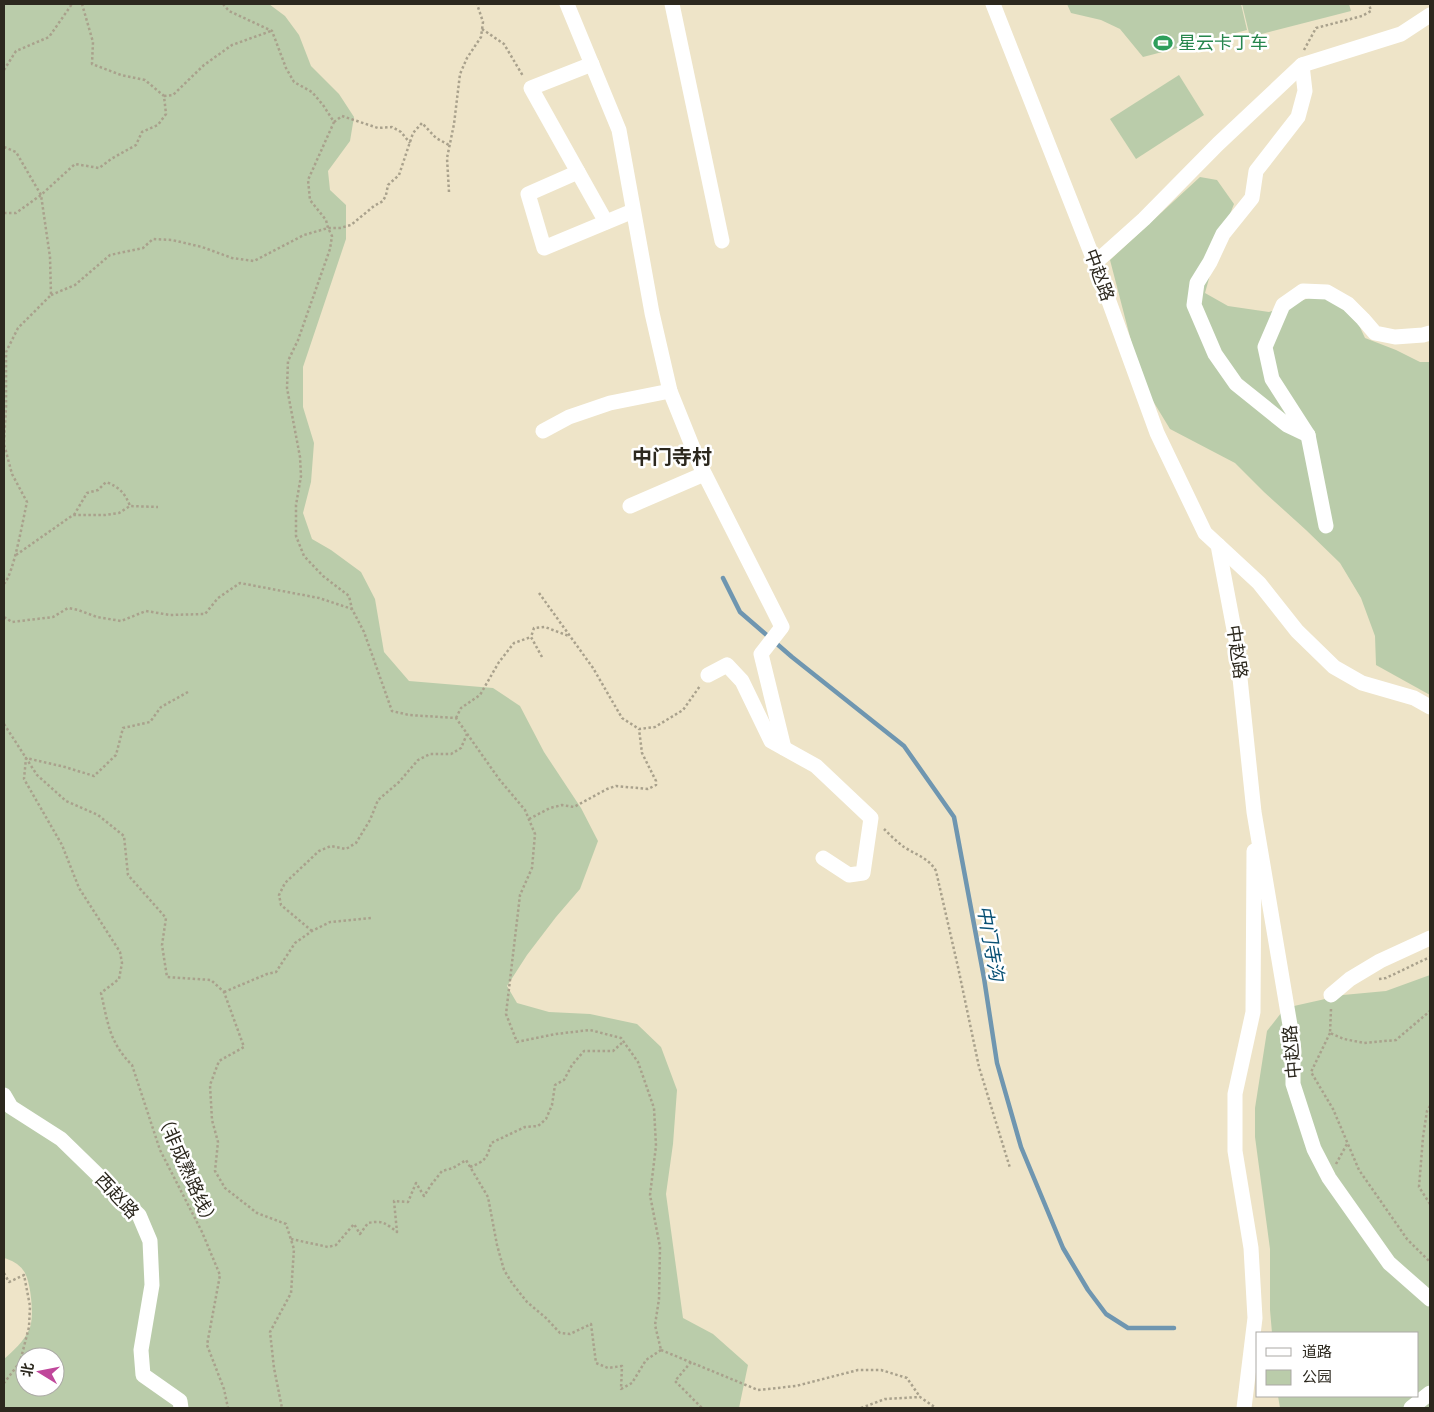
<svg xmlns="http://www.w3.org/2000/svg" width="1434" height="1412" font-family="'Libre Baskerville','Noto Sans SC',serif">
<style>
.green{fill:#baccaa;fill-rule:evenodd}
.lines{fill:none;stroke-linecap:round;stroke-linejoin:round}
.stream{stroke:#6f96b0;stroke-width:4.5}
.path{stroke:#a9a18c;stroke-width:2.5;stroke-dasharray:2.5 2.5;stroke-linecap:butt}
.minor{stroke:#fff;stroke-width:15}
.labels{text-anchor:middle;stroke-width:5;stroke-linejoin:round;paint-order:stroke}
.leisure-label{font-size:18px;fill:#27864d;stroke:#fff;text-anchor:start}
.street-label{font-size:18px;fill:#2c281e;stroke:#fff}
.water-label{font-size:19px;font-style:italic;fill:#085074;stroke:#fff}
.quarter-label{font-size:20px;font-weight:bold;fill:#2c281e;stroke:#fff}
</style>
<rect width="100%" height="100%" fill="#eee4c8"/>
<g class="green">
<path d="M4 4H269L285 16 299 35 311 66 339 94 354 117 350 141 328 171 330 190 346 205V239L303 367V407L314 443 311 482 303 513 312 539 331 550 361 572 375 599 384 652 409 681 493 688 520 706 544 752 581 808 598 841 580 889 556 917 527 955 507 986 517 1003 549 1012 590 1014 637 1024 661 1047 677 1090 673 1144 666 1194 683 1318 713 1334 748 1365 739 1408H4V1359C13 1351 24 1341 29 1330 35 1319 31 1279 23 1270 19 1264 11 1260 4 1258ZM25 1357H55V1387H25Z"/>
<polygon points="1067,4 1241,4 1247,30 1143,57 1120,29 1101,20 1071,13"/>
<polygon points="1242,4 1349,4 1351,11 1250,37"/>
<polygon points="1179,75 1204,115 1136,159 1110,119"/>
<polygon points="1200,177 1217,180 1234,204 1219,242 1205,293 1228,306 1269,312 1309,298 1320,296 1350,306 1365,338 1396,350 1420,362 1430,362 1430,695 1376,665 1375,636 1361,598 1340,563 1306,530 1264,492 1235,463 1170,429 1142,383 1110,260"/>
<polygon points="1430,975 1430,1408 1280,1408 1278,1396 1418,1396 1418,1333 1272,1333 1270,1310 1270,1249 1255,1137 1255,1108 1267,1031 1285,1008 1343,995 1386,991"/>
</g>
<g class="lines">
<polyline class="stream" points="723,578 740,612 792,657 904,746 954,817 984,978 997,1063 1021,1147 1063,1248 1088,1290 1106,1314 1128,1328 1174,1328"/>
<g class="path">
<polyline points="223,4 229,11 272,31 286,68 294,82 312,92 323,105 334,122 308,180 310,200 326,220 328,228 332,236 330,249 298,340 288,361 287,388 300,457 301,476 296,505 296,536 304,556 323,576 349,596 352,609 364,632 392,711 409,715 456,718 499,779 525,810 535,834 532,868 520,895 506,1014 517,1042 556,1034 590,1030 621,1038 638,1062 654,1108 656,1146 650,1195 660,1247 659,1299 655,1325 661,1350"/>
<polyline points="482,29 504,44 523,76"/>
<polyline points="1304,50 1316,28 1362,16 1371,11 1369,4"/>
<polyline points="4,70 16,51 49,37 72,4"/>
<polyline points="164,96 173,95 204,65 232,45 271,31"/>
<polyline points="334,122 342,116 378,128 392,127 401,132 410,143"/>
<path d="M4 147 16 152 41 195 50 257 51 295 18 328 6 352V407L4 444 12 474 27 502C23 519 14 573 4 584"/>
<polyline points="449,192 447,158 454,124 460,74 467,58 481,37 483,22 477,4"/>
<polyline points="4,213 16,213 41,195 75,164 99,168 111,159 136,145 142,132 158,125 166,114 164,96 145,80 121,75 92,64 93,42 82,4"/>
<polyline points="51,295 75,285 110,255 143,248 153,239 172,240 202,247 232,258 254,261 304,235 328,228 340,228 351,225 374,206 383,201 386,195 388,185 399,175 413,133 422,123 436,138 449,145"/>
<path d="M74 515 87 493 98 490 106 482C119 487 125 493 130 506"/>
<polyline points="16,555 73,515 105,515 119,513 130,506 158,507"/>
<polyline points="539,593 593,668 622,718 639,729 655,727 683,710 700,686"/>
<polyline points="4,617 12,622 53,617 68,608 78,610 97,617 121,621 146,611 170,615 205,614 218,598 240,583 319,598 352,609"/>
<polyline points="542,657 531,637 534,628 545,627 569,636"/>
<path d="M188 692 161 707 150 722 123 728 116 755 94 776 65 767 26 758 24 779 62 845 79 888 120 952 122 963 119 979 101 993C108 1023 109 1042 132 1065L160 1150 202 1232 220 1275 207 1345 224 1389 228 1408"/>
<polyline points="456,718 461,708 480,695 499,662 514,643 531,637"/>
<polyline points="4,724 37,775 66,801 98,815 124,836 128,875 166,918 162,945 167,977 211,980 224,992 244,1047 219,1061 210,1085 212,1120 218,1142 215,1171 225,1188 257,1213 286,1224 294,1249 291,1293 270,1332 274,1368 282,1408"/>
<polyline points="529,819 550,808 562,805 574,807 607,789 616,786 648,789 656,785 656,781 642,753 639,729"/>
<path d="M884 829C890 835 897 842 904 847 916 855 929 858 936 871L958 967 979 1067 1010 1168"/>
<polyline points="312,931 281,905 279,895 285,883 319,851 331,846 346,849 356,843 370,820 378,800 399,782 418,760 430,754 451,754 461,748 467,734"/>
<polyline points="1379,979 1386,978 1430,957"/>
<polyline points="224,992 267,974 276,972 295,943 312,931 330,922 371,918"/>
<polyline points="1331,1009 1330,1033 1344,1039 1364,1043 1396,1040 1430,1011"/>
<polyline points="1330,1033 1311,1072 1333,1109 1359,1170 1407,1239 1430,1262"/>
<polyline points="1430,1106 1427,1111 1423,1137 1419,1187 1430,1204"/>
<polyline points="1336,1164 1347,1144"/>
<path d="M470 1167C485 1161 487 1159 491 1143L525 1127 538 1126 546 1119 552 1105 555 1085 564 1080 572 1065 584 1051H613L623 1042"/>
<path d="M291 1239 328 1247 336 1245 354 1224 360 1234 368 1223C383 1220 385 1223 397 1232L394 1201 408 1202 416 1183 424 1196 431 1185 442 1171 453 1168 466 1160 488 1197 497 1245 504 1270 512 1283 527 1302 546 1318 560 1333 570 1334 591 1324 596 1363 608 1368 622 1366 621 1389 632 1383 646 1360 661 1350"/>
<polyline points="4,1273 9,1282 24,1275 30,1306 29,1327 20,1362 4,1383"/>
<polyline points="661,1350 758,1390 796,1386 858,1370 881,1370 907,1378 920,1397"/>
<polyline points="691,1362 675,1381 702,1408"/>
<polyline points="861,1408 885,1399 920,1397 936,1408"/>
</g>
<g class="minor">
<polyline points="567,4 619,130 652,313 670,391 699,463 782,627 761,654 784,748"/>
<polyline points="672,4 722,241"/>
<polyline points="993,4 1095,263 1157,433 1205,533 1218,545 1236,640 1254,812 1293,1043 1293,1084 1314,1149 1329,1178 1389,1263 1430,1299"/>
<polyline points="592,64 531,88 606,222"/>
<polyline points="1302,65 1305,91 1298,117 1256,171 1252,198 1223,234 1210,262 1197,283 1194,305 1215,354 1236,384 1287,425 1308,435 1272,379 1265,347 1283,305 1303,291 1327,292 1348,304 1363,319 1375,333 1395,337 1423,335 1430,333"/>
<polyline points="578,172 528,194 544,248 633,211"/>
<polyline points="1095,263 1144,219 1218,144 1302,65 1401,34 1430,15"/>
<polyline points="543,431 569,417 610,403 670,391"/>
<polyline points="1308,435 1326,526"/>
<polyline points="630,506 704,474"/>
<polyline points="1218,545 1259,583 1297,631 1334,667 1362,683 1414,698 1430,707"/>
<polyline points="708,675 727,665 742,681 771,741 816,766 871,818 863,873 849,875 823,858"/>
<polyline points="1331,995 1350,979 1380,961 1430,938"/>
<polyline points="4,1095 11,1107 61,1139 139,1215 150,1241 152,1285 141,1350 143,1375 180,1401 181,1408"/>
<polyline points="1244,1408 1255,1318 1251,1248 1235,1151 1235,1094 1253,1012 1254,851"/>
<polyline points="1411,1408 1430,1393"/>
</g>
</g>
<defs>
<g id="stadium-bare" transform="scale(1.5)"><path d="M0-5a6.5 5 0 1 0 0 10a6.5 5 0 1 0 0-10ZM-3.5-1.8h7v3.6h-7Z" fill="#2e9e5b" stroke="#fff" stroke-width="2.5" paint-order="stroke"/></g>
</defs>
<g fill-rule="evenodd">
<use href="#stadium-bare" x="1163" y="43"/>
</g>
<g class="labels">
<g class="leisure-label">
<text x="1178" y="49">星云卡丁车</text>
</g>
<g class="street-label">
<text transform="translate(1099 275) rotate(70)" y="6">中赵路</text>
<text transform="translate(1237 652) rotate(82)" y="6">中赵路</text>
<text transform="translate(1292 1052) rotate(-95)" y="6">中赵路</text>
<text transform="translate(187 1170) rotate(66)" y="6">（非成熟路线）</text>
<text transform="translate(117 1196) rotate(47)" y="6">西赵路</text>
</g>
<g class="water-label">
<text transform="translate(991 943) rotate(80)" y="7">中门寺沟</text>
</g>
<g class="quarter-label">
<text x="672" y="464">中门寺村</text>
</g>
</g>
<rect width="1434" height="1412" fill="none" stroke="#2c281e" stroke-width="10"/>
<rect x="1256" y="1332" width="162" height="65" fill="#ffffff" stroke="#aba9a5"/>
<rect x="1266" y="1348" width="25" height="8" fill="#ffffff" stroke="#aba9a5"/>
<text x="1302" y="1357" font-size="15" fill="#2c281e">道路</text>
<rect x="1266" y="1370" width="25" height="15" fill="#baccaa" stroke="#aba9a5"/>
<text x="1302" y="1382" font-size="15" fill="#2c281e">公园</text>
<g transform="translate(40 1372) rotate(280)"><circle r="24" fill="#ffffff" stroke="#aba9a5"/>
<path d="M0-4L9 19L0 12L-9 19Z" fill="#c0479b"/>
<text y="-8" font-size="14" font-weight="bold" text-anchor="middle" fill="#2c281e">北</text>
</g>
</svg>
